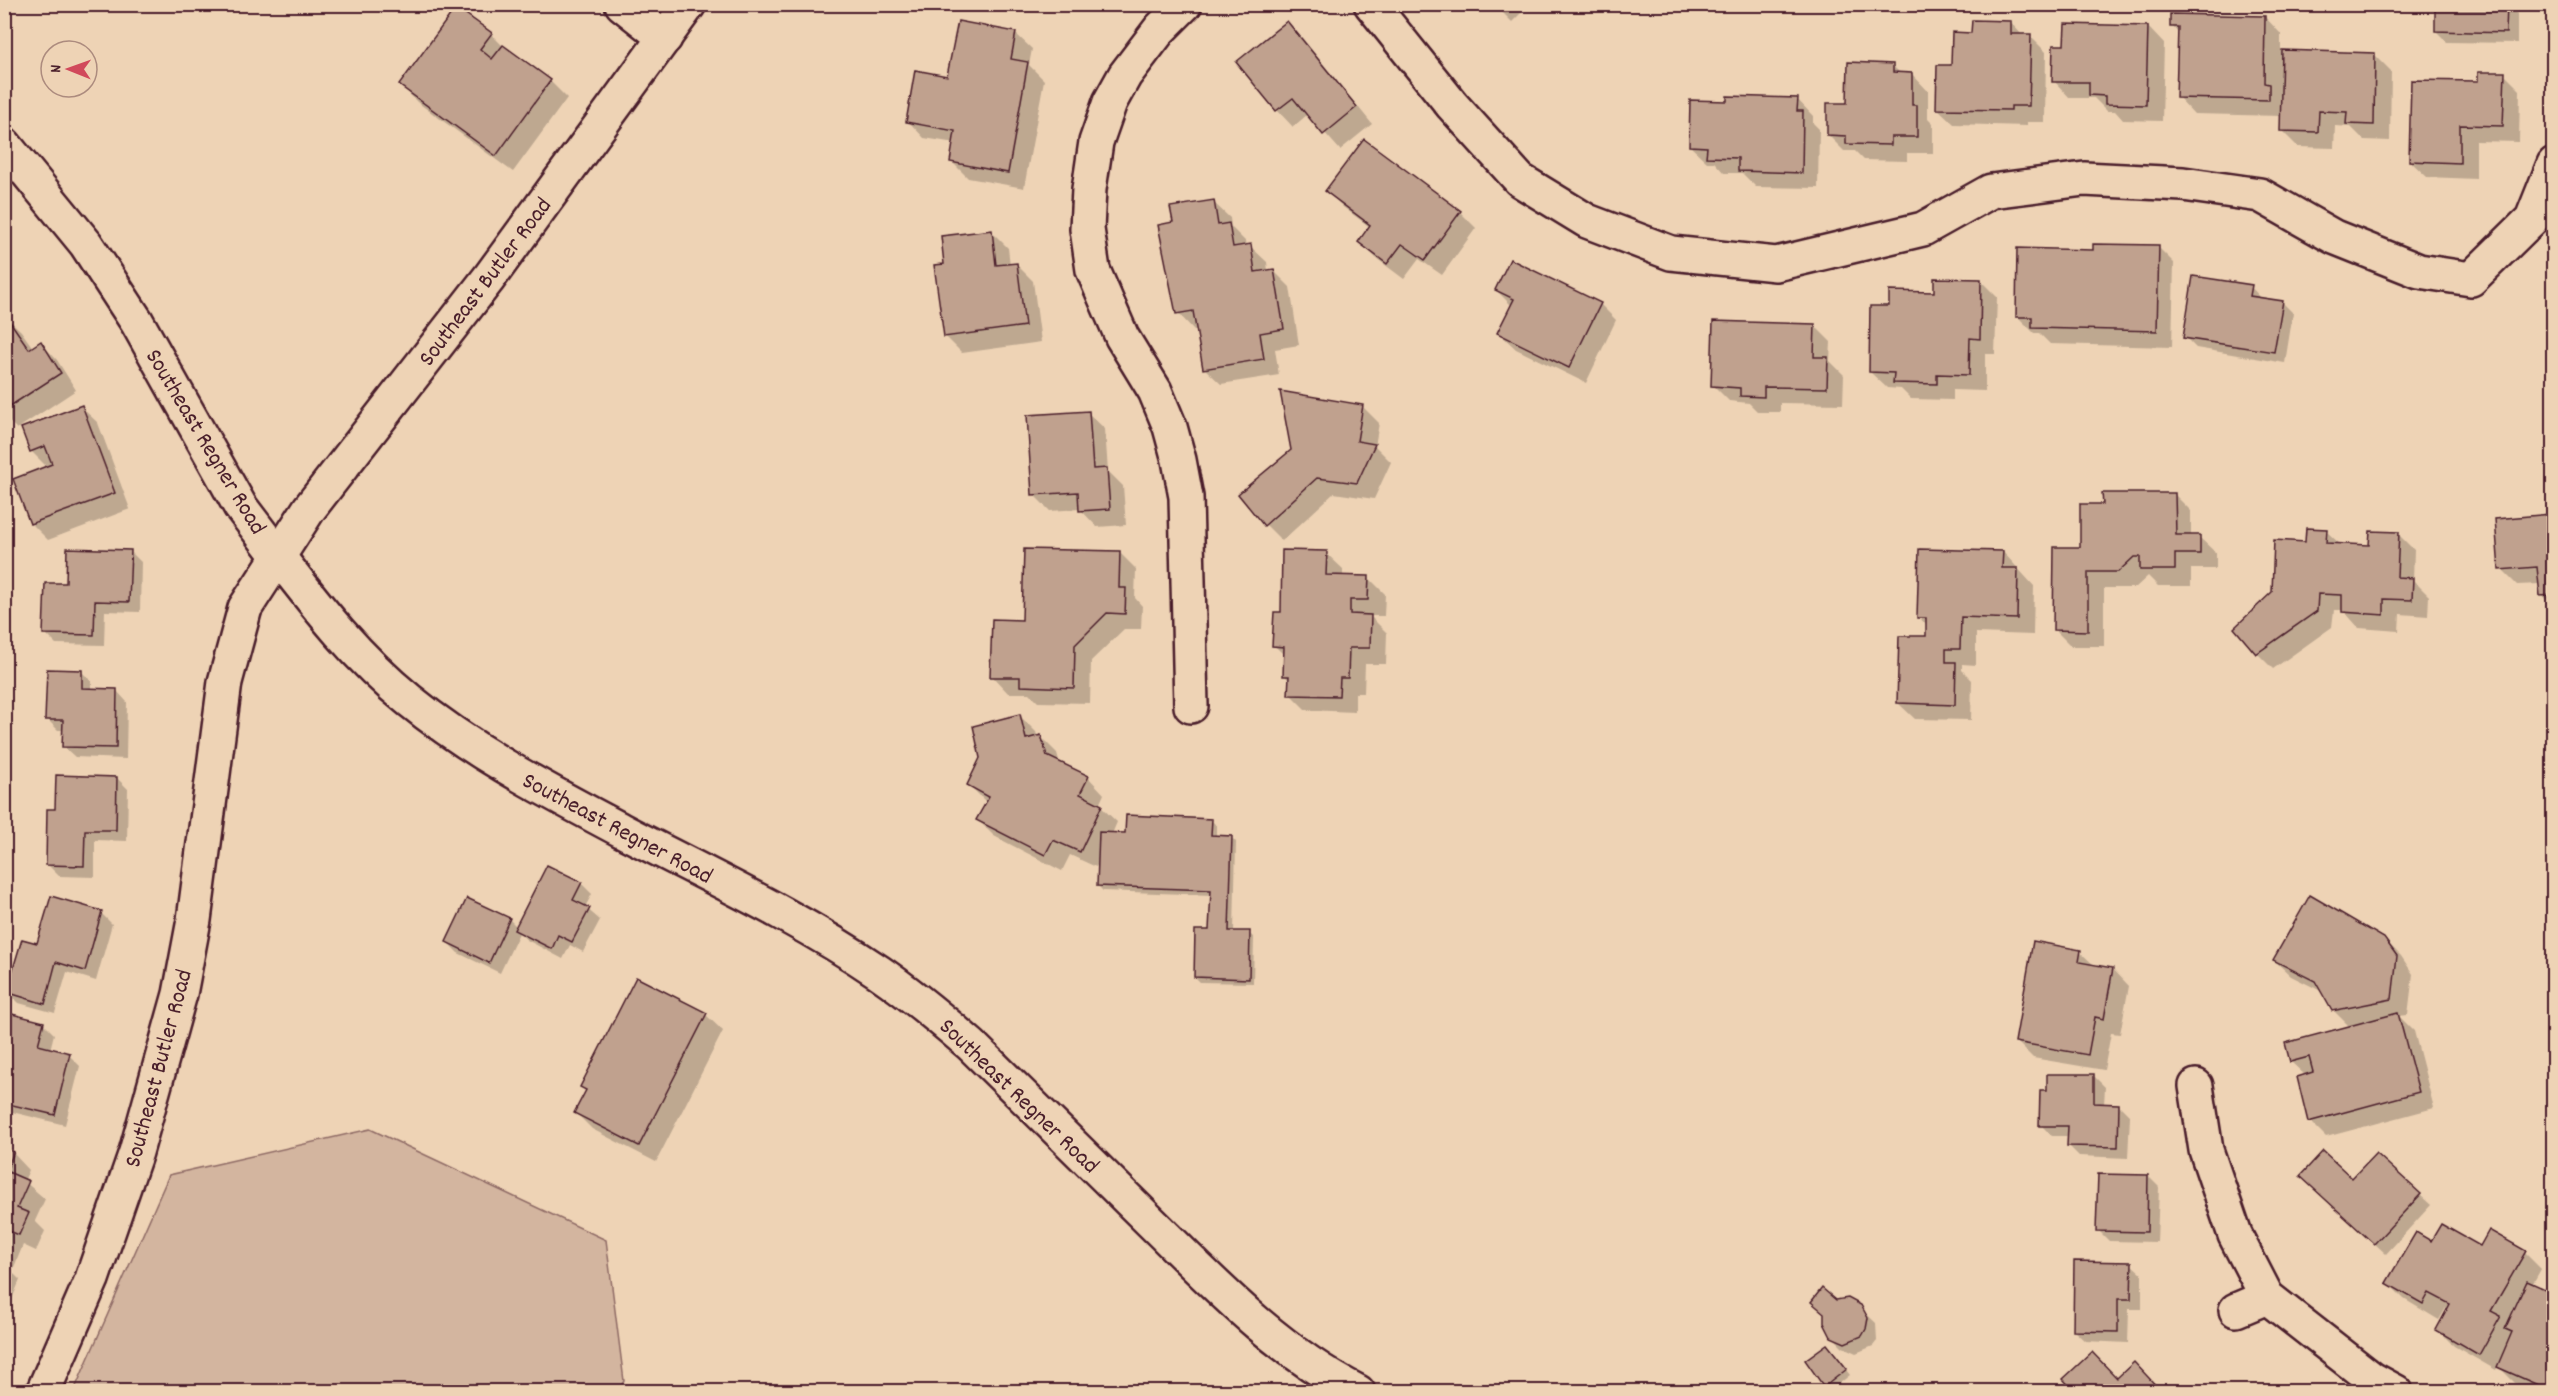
<svg xmlns="http://www.w3.org/2000/svg" width="2558" height="1396" font-family="Dekko,sans-serif">
<style>
.green{fill:#d3b59f;stroke:#8e6a65;stroke-width:1.5}
.shadow{fill:#0003}
.building{fill:#c0a18e;stroke:#4a1f2b;stroke-width:1.5}
.lines{fill:none;stroke-linecap:round;stroke-linejoin:round}
.minor-casing{stroke:#4a1f2b;stroke-width:38}
.major-casing{stroke:#4a1f2b;stroke-width:38}
.minor{stroke:#eed3b5;stroke-width:33}
.major{stroke:#eed3b5;stroke-width:33}
.labels{text-anchor:middle;stroke-width:6;stroke-linejoin:round;paint-order:stroke}
.street-label{font-size:24px;fill:#4a1f2b;stroke:#eed3b5}
</style>
<rect width="100%" height="100%" fill="#eed3b5"/>
<filter id="ink" filterUnits="userSpaceOnUse"><feTurbulence type="fractalNoise" baseFrequency=".0167" numOctaves="2"/><feDisplacementMap in="SourceGraphic" scale="12" xChannelSelector="R" yChannelSelector="G"/><feConvolveMatrix kernelMatrix="1 2 1 2 8 2 1 2 1" color-interpolation-filters="sRGB"/></filter>
<g filter="url(#ink)">
<polygon class="green" points="370,1129 606,1240 624,1381 618,1391 74,1391 169,1175"/>
<g class="shadow">
<polygon points="1494,4 1530,4 1512,22"/>
<polygon points="2437,4 2510,4 2517,14 2517,43 2447,42 2436,31"/>
<polygon points="2265,17 2281,34 2281,52 2374,54 2391,71 2390,141 2364,140 2351,127 2335,126 2334,148 2298,147 2281,130 2282,116 2194,114 2178,97 2179,34 2172,26"/>
<polygon points="1287,23 1303,39 1372,124 1340,150 1308,114 1293,127 1277,110"/>
<polygon points="2011,23 2023,36 2030,36 2046,52 2045,122 2027,122 2027,126 1954,124 1937,108 1953,67 1973,34"/>
<polygon points="2148,27 2164,44 2162,121 2123,120 2115,111 2107,111 2094,98 2070,98 2054,81 2066,47"/>
<polygon points="1015,33 1032,49 1029,65 1044,80 1024,188 968,178 951,161 955,143 924,138 908,121 948,78"/>
<polygon points="491,34 505,48 550,81 567,98 513,172 417,102 401,85"/>
<polygon points="1892,65 1901,74 1912,74 1928,91 1928,118 1933,123 1933,153 1907,153 1907,161 1864,160 1855,151 1844,151 1828,135 1848,105"/>
<polygon points="2504,74 2520,90 2519,142 2476,141 2476,179 2427,177 2410,161 2480,83"/>
<polygon points="1797,99 1813,116 1813,123 1819,129 1818,188 1756,187 1742,173 1724,173 1714,162 1707,162 1690,146 1728,103"/>
<polygon points="1327,191 1460,212 1476,228 1442,275 1419,259 1404,279 1376,258 1360,242 1370,227 1343,207"/>
<polygon points="1213,202 1230,218 1231,227 1245,241 1246,247 1250,246 1267,262 1268,271 1273,270 1290,287 1299,345 1275,349 1279,375 1221,384 1204,368 1198,329 1194,330 1178,313 1175,223"/>
<polygon points="991,231 1008,248 1010,265 1016,264 1033,281 1041,342 962,353 945,336 946,265"/>
<polygon points="2158,247 2174,263 2172,347 2050,344 2039,333 2034,333 2017,316"/>
<polygon points="1981,281 1997,297 1995,354 1985,354 1985,391 1953,390 1953,400 1911,399 1901,389 1887,388 1870,372 1890,308"/>
<polygon points="2251,287 2262,299 2282,302 2293,313 2285,363 2196,348 2185,337"/>
<polygon points="1496,290 1600,304 1616,320 1586,383 1516,349 1499,333 1512,306"/>
<polygon points="4,315 21,331 33,348 41,343 57,360 76,390 17,429 4,417"/>
<polygon points="1814,325 1831,342 1830,361 1844,375 1843,404 1780,403 1780,412 1758,412 1749,403 1729,401 1713,385"/>
<polygon points="81,407 98,423 130,509 48,540 32,524 15,480 47,467 31,451"/>
<polygon points="1363,407 1379,423 1375,446 1391,462 1374,499 1334,493 1282,541 1266,525"/>
<polygon points="1088,413 1105,429 1108,471 1123,486 1126,525 1097,527 1080,509 1050,511 1033,494"/>
<polygon points="2174,494 2191,511 2191,537 2199,537 2216,553 2216,569 2191,569 2191,586 2158,586 2148,576 2135,588 2104,588 2104,646 2071,646 2055,630 2081,549 2104,505"/>
<polygon points="2554,502 2554,607 2541,595 2540,584 2517,585 2501,569 2553,515"/>
<polygon points="2326,531 2341,545 2370,547 2398,534 2414,550 2413,580 2429,596 2428,616 2400,614 2399,631 2359,628 2343,610 2334,610 2332,627 2273,669 2257,653 2273,593 2307,543"/>
<polygon points="130,551 141,562 140,612 105,611 104,645 56,644 45,633 67,585"/>
<polygon points="1119,552 1136,569 1135,598 1142,606 1141,629 1124,629 1091,661 1090,703 1038,702 1029,693 1008,693 992,676 1023,621"/>
<polygon points="2003,552 2034,586 2033,635 1976,633 1976,665 1962,664 1962,670 1972,680 1971,720 1915,719 1898,703 1927,638 1927,626 1919,617"/>
<polygon points="1326,553 1343,569 1343,577 1369,578 1385,594 1384,616 1370,616 1387,633 1386,664 1365,664 1364,693 1355,693 1355,712 1306,710 1290,694 1290,681 1285,676 1285,656 1274,645 1282,614"/>
<polygon points="81,671 92,682 92,690 117,691 127,702 126,759 75,757 64,747 64,730 58,730 47,719"/>
<polygon points="1020,716 1036,732 1038,738 1041,737 1057,753 1060,764 1088,777 1104,794 1099,805 1117,822 1112,834 1126,835 1211,820 1216,825 1216,836 1231,837 1236,842 1234,932 1249,933 1254,938 1253,983 1200,982 1195,977 1211,931 1212,895 1103,891 1098,886 1099,861 1096,867 1070,855 1062,871 994,836 978,820 987,803 969,785"/>
<polygon points="117,778 128,789 127,841 95,840 95,877 59,876 48,865 56,811"/>
<polygon points="581,883 592,894 585,907 600,920 583,952 570,945 563,959 527,940 519,933 500,973 458,953 447,942 509,919 517,927"/>
<polygon points="101,913 112,924 96,981 67,972 55,1013 19,1003 8,992 38,945"/>
<polygon points="2384,939 2401,956 2413,974 2408,1015 2399,1016 2414,1031 2434,1108 2326,1137 2310,1121 2306,1076 2291,1062 2351,1028 2333,1010 2323,992 2291,976 2274,960"/>
<polygon points="2080,952 2095,966 2113,969 2129,986 2120,1034 2111,1033 2104,1070 2033,1058 2016,1041"/>
<polygon points="637,979 706,1015 723,1031 656,1162 592,1129 576,1113 587,1092 581,1086"/>
<polygon points="4,1013 43,1023 54,1034 50,1050 69,1055 80,1066 65,1125 12,1112 4,1104 4,1090 8,1078 4,1077"/>
<polygon points="2094,1076 2105,1087 2104,1105 2119,1105 2130,1116 2128,1158 2079,1156 2069,1146 2069,1136 2052,1136 2041,1125"/>
<polygon points="4,1150 13,1153 29,1170 24,1181 45,1199 35,1221 45,1231 36,1251 23,1245 12,1272 20,1280 7,1311 4,1310"/>
<polygon points="2148,1176 2159,1187 2157,1242 2109,1241 2098,1230"/>
<polygon points="2313,1187 2420,1195 2431,1205 2386,1254"/>
<polygon points="2431,1243 2525,1253 2541,1269 2532,1285 2554,1295 2554,1392 2535,1392 2515,1383 2498,1366 2496,1370 2454,1346 2438,1330 2449,1310 2446,1308 2439,1320 2404,1299 2388,1283"/>
<polygon points="2131,1264 2142,1274 2142,1309 2129,1309 2128,1343 2085,1341 2074,1331"/>
<polygon points="1836,1301 1854,1302 1876,1323 1877,1341 1873,1346 1856,1353 1843,1347 1832,1336"/>
<polygon points="1827,1346 1850,1375 1830,1391 1825,1386"/>
</g>
<g class="building">
<polygon points="2435,4 2507,4 2506,33 2435,31"/>
<polygon points="456,7 492,33 480,49 492,59 503,45 551,80 496,156 399,85"/>
<polygon points="2170,14 2265,16 2264,83 2269,84 2269,100 2176,98 2178,27 2170,27"/>
<polygon points="1972,20 2011,21 2011,34 2031,34 2029,106 2011,106 2011,110 1936,109 1937,65 1951,65 1952,32 1971,33"/>
<polygon points="958,21 1016,32 1011,59 1028,62 1008,173 950,162 955,131 906,122 915,70 947,76"/>
<polygon points="1287,21 1357,107 1323,135 1293,98 1276,111 1236,62"/>
<polygon points="2065,24 2148,26 2146,105 2105,104 2105,96 2089,95 2089,82 2052,82 2053,45 2064,45"/>
<polygon points="2282,50 2375,53 2374,125 2346,124 2347,112 2319,111 2318,132 2280,131"/>
<polygon points="1848,62 1893,64 1893,72 1912,73 1912,105 1917,105 1917,137 1891,137 1891,145 1846,144 1846,136 1827,135 1827,103 1847,103"/>
<polygon points="2478,72 2505,72 2503,126 2460,125 2460,163 2409,161 2411,80 2478,81"/>
<polygon points="1727,96 1798,98 1797,111 1803,111 1802,173 1738,171 1738,158 1706,157 1707,147 1689,146 1690,100 1727,101"/>
<polygon points="1364,139 1461,211 1425,260 1402,244 1387,264 1358,242 1370,225 1325,191"/>
<polygon points="1214,200 1218,225 1229,223 1233,247 1251,244 1255,272 1274,269 1284,329 1260,333 1264,359 1203,369 1193,311 1176,314 1158,225 1173,222 1170,207"/>
<polygon points="992,230 996,265 1017,263 1025,326 944,337 934,265 944,264 941,236"/>
<polygon points="2093,244 2159,245 2157,331 2032,328 2032,317 2016,317 2017,248 2093,250"/>
<polygon points="1510,259 1601,303 1569,368 1497,333 1514,299 1495,290"/>
<polygon points="2193,276 2252,285 2250,296 2283,301 2274,352 2183,338"/>
<polygon points="1934,278 1981,279 1980,339 1970,338 1969,375 1937,374 1937,384 1893,383 1894,373 1869,372 1870,306 1889,306 1889,291 1934,292"/>
<polygon points="4,313 29,349 41,341 61,373 4,410"/>
<polygon points="1713,321 1815,324 1814,357 1828,357 1827,388 1764,387 1764,397 1740,396 1740,388 1711,386"/>
<polygon points="1280,391 1363,405 1357,441 1375,444 1357,483 1317,478 1264,526 1238,494 1291,450"/>
<polygon points="82,405 115,493 30,524 13,479 52,464 45,446 30,452 21,428"/>
<polygon points="1089,411 1093,469 1107,468 1110,509 1079,511 1078,492 1032,495 1027,415"/>
<polygon points="2102,493 2175,493 2176,535 2200,535 2200,554 2175,554 2175,570 2140,570 2140,557 2134,557 2118,572 2088,572 2088,631 2053,630 2054,547 2080,547 2080,504 2103,504"/>
<polygon points="2549,500 2554,500 2554,595 2540,596 2537,567 2499,570 2495,519 2551,514"/>
<polygon points="2306,528 2327,529 2326,543 2369,545 2370,531 2399,532 2397,577 2413,578 2412,600 2384,599 2384,615 2342,612 2342,595 2318,594 2317,611 2256,654 2234,628 2272,592 2274,540 2305,542"/>
<polygon points="67,548 131,550 129,602 95,601 94,635 43,634 45,583 66,583"/>
<polygon points="1024,549 1120,551 1119,588 1126,588 1125,614 1107,613 1075,645 1074,688 1020,686 1020,677 990,677 992,619 1022,620"/>
<polygon points="1919,549 2003,551 2002,568 2018,568 2017,619 1961,617 1960,649 1946,649 1946,662 1956,662 1955,705 1897,703 1899,636 1926,636 1926,618 1917,618"/>
<polygon points="1282,550 1327,551 1326,575 1369,576 1368,600 1350,600 1350,614 1371,615 1370,648 1349,648 1348,678 1340,678 1339,696 1288,695 1289,676 1283,676 1284,647 1272,646 1274,612 1281,612"/>
<polygon points="47,669 82,670 82,688 117,689 116,748 62,747 63,720 45,720"/>
<polygon points="1020,714 1026,739 1041,735 1047,756 1089,776 1080,794 1102,805 1080,852 1053,840 1045,855 976,820 989,797 967,785 980,758 973,726"/>
<polygon points="56,775 117,777 116,830 85,830 84,866 46,865 47,809 55,809"/>
<polygon points="1126,815 1212,819 1211,835 1232,836 1229,931 1250,931 1249,979 1194,977 1195,930 1209,930 1211,890 1097,886 1099,832 1125,833"/>
<polygon points="547,865 582,882 573,900 590,908 572,942 558,935 552,949 514,930"/>
<polygon points="2310,895 2384,938 2397,956 2392,999 2332,1011 2315,981 2273,960"/>
<polygon points="51,896 102,911 85,971 56,962 45,1004 6,992 22,939 37,943"/>
<polygon points="467,898 510,918 489,963 446,942"/>
<polygon points="2033,941 2081,950 2079,962 2113,968 2104,1019 2095,1017 2088,1055 2015,1042"/>
<polygon points="636,977 707,1013 639,1146 574,1113 586,1090 580,1087"/>
<polygon points="4,1012 44,1022 38,1045 70,1053 55,1115 4,1103 4,1084 8,1071 4,1069"/>
<polygon points="2398,1013 2419,1092 2308,1122 2297,1077 2313,1072 2309,1057 2290,1062 2285,1043"/>
<polygon points="2047,1074 2094,1074 2094,1103 2119,1104 2118,1147 2067,1146 2068,1126 2039,1126 2040,1090 2047,1090"/>
<polygon points="4,1148 14,1152 6,1171 29,1181 17,1208 29,1213 19,1235 7,1230 4,1236"/>
<polygon points="2323,1151 2352,1178 2376,1153 2421,1194 2374,1244 2300,1176"/>
<polygon points="2098,1174 2148,1175 2147,1232 2096,1231"/>
<polygon points="2441,1224 2480,1246 2489,1230 2526,1251 2491,1311 2501,1316 2479,1355 2436,1330 2450,1304 2429,1293 2423,1304 2386,1283 2416,1232 2431,1241"/>
<polygon points="2074,1261 2132,1262 2131,1299 2118,1299 2118,1332 2073,1331"/>
<polygon points="2527,1281 2554,1293 2554,1375 2547,1389 2497,1367 2512,1332 2505,1329"/>
<polygon points="1822,1288 1836,1300 1848,1298 1861,1305 1868,1318 1866,1329 1862,1336 1845,1343 1831,1337 1824,1323 1824,1313 1811,1302"/>
<polygon points="1827,1344 1847,1369 1824,1387 1805,1360"/>
<polygon points="2092,1352 2117,1378 2134,1362 2162,1392 2075,1392 2063,1379"/>
</g>
<g class="lines">
<g class="minor-casing">
<g id="minor">
<polyline points="622,4 665,38"/>
<polyline points="1185,4 1160,29 1125,75 1110,102 1096,142 1089,189 1087,229 1093,270 1122,337 1155,391 1170,427 1179,460 1186,497 1191,706"/>
<polyline points="1371,4 1452,105 1520,180 1587,221 1671,253 1776,264 1923,229 1991,191 2084,179 2183,184 2260,195 2334,237 2419,271 2471,279 2532,219 2554,164"/>
<polyline points="4,144 86,244 137,322 240,506 278,556"/>
<polyline points="2196,1086 2206,1150 2235,1235 2267,1297 2372,1379 2396,1392"/>
<polyline points="2236,1310 2267,1297"/>
</g>
</g>
<g class="major-casing">
<g id="major">
<path d="M278 556C319 609 357 658 409 700 474 753 548 791 621 830 707 875 798 917 879 972 911 994 941 1019 971 1045 1032 1105 1093 1165 1153 1224 1216 1286 1278 1351 1358 1392"/>
<polyline points="43,1392 92,1279 136,1152 180,994 194,920 225,682 245,608 309,509 489,278 689,4"/>
</g>
</g>
<use href="#minor" class="minor"/>
<use href="#major" class="major"/>
</g>
</g>
<g class="labels">
<g class="street-label">
<text transform="translate(484 281) rotate(-53)" y="8">Southeast Butler Road</text>
<text transform="translate(207 441) rotate(59)" y="8">Southeast Regner Road</text>
<text transform="translate(618 827) rotate(28)" y="8">Southeast Regner Road</text>
<text transform="translate(157 1068) rotate(-75)" y="8">Southeast Butler Road</text>
<text transform="translate(1020 1095) rotate(44)" y="8">Southeast Regner Road</text>
</g>
</g>
<rect width="2558" height="1396" fill="none" stroke="#eed3b5" stroke-width="24"/>
<rect x="12" y="12" width="2534" height="1372" fill="none" stroke="#4a1f2b" stroke-width="2" filter="url(#ink)"/>
<g transform="translate(69 69) rotate(271)"><circle r="28" fill="#eed3b5" stroke="#ac8b7e" stroke-width="1.5"/>
<path d="M0-4.5L10 22L0 15L-10 22Z" fill="#d1495b"/>
<text y="-9" font-size="16" font-weight="bold" text-anchor="middle" fill="#4a1f2b">N</text>
</g>
</svg>
